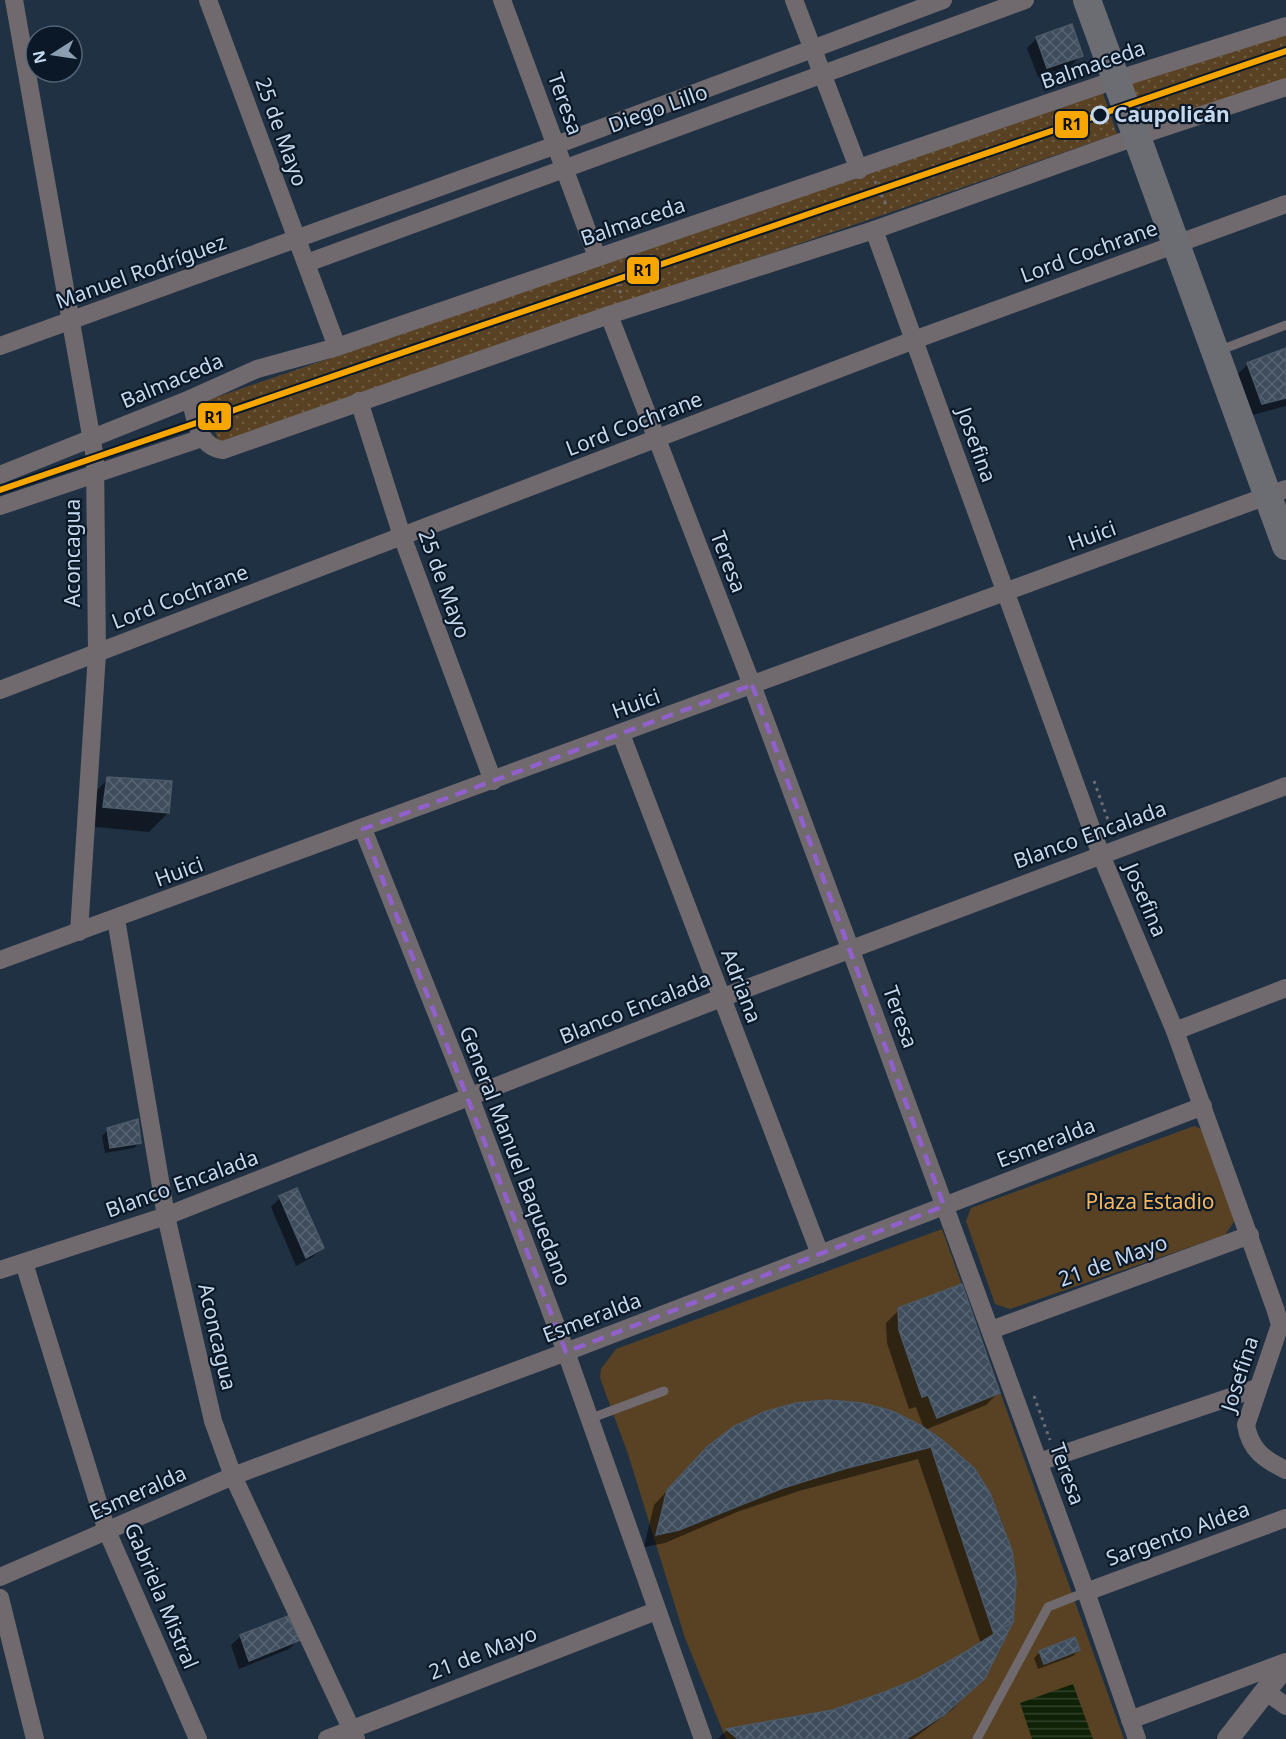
<svg xmlns="http://www.w3.org/2000/svg" width="1286" height="1739" font-family="'Noto Sans',sans-serif">
<style>
.grass{fill:url(#grass-dots)}
.park{fill:#584223}
.water{fill:url(#water-rules)}
.shadow{fill:#0007}
.building{fill:url(#building-cross-hatch);stroke:#4b5969;stroke-width:1.5}
.lines{fill:none;stroke-linecap:round;stroke-linejoin:round}
.path{stroke:#6c6c74;stroke-width:3;stroke-dasharray:3 4.5;stroke-linecap:butt}
.service{stroke:#706a6e;stroke-width:9}
.minor{stroke:#706a6e;stroke-width:18}
.tertiary{stroke:#706a6e;stroke-width:22}
.primary{stroke:#6c6c73;stroke-width:28}
.rail-1-casing{stroke:#0b1828;stroke-width:10}
.rail-1{stroke:#f7a600;stroke-width:6}
.marked{fill:none;stroke:#9160cd;stroke-width:4.5;stroke-dasharray:12 8;stroke-linejoin:round}
.stop-dot{fill:#0b1828;stroke:#c5d8ee;stroke-width:3}
.labels{text-anchor:middle;stroke-width:4.5;stroke-linejoin:round;paint-order:stroke}
.street-label{font-size:21px;fill:#c5d8ee;stroke:#0b1828}
.stop-label{font-size:21px;font-weight:bold;fill:#c5d8ee;stroke:#0b1828;text-anchor:start}
.park-label{font-size:21px;fill:#f9b75c;stroke:#0b1828}
.line-badge{stroke:#0b1828;stroke-width:2}
.pale-badge-label{font-size:16px;text-anchor:middle;font-weight:bold;fill:#111}
</style>
<defs>
<pattern id="grass-dots" width="8" height="8" patternUnits="userSpaceOnUse" patternTransform="scale(1.5)"><rect width="8" height="8" fill="#584223"/><path d="M2 2h.1M6 6h.1" fill="none" stroke="#6e5d43" stroke-width="1.8" stroke-linecap="round"/></pattern>
<pattern id="water-rules" width="6" height="5" patternUnits="userSpaceOnUse" patternTransform="scale(1.5)"><rect width="6" height="5" fill="#102206"/><path d="M0 2.5h6" fill="none" stroke="#31412b"/></pattern>
<pattern id="building-cross-hatch" width="8" height="8" patternUnits="userSpaceOnUse" patternTransform="scale(1.5)"><rect width="8" height="8" fill="#3e4c5c"/><path d="M0 0l8 8M0 8l8-8" fill="none" stroke="#586574"/></pattern>
</defs>
<rect width="100%" height="100%" fill="#203144"/>
<g class="grass">
<polygon points="1286,32 1286,79 1146,125 1129,83"/>
<polygon points="1103,93 1117,134 219,444 205,401"/>
</g>
<g class="park">
<polygon points="1194,1126 1202,1129 1235,1220 1225,1235 1010,1309 995,1304 966,1221 971,1208"/>
<polygon points="942,1229 1124,1739 726,1739 685,1638 628,1454 600,1378 601,1369 616,1349"/>
</g>
<polygon class="water" points="1073,1684 1093,1739 1032,1739 1020,1703"/>
<g class="shadow">
<polygon points="1037,38 1081,55 1072,65 1038,77 1027,48"/>
<polygon points="1286,349 1286,406 1249,416 1235,377 1248,364"/>
<polygon points="108,779 168,813 149,832 85,826 89,798"/>
<polygon points="108,1130 140,1142 134,1148 105,1153 102,1136"/>
<polygon points="280,1198 322,1248 313,1257 296,1266 271,1207"/>
<polygon points="899,1310 999,1392 986,1405 925,1430 953,1450 973,1469 989,1493 1001,1519 1011,1552 1011,1621 983,1677 953,1709 913,1739 718,1739 726,1731 771,1724 857,1704 918,1680 981,1644 918,1459 799,1491 737,1512 665,1543 644,1547 654,1505 694,1462 924,1429 916,1407 909,1409 887,1343 886,1323"/>
<polygon points="241,1636 298,1640 289,1649 239,1669 231,1645"/>
<polygon points="1079,1650 1073,1656 1038,1669 1034,1658 1040,1652"/>
</g>
<g class="building">
<polygon points="1072,24 1083,56 1047,68 1036,37"/>
<polygon points="1286,348 1286,398 1262,404 1247,363"/>
<polygon points="107,777 172,781 169,813 103,807"/>
<polygon points="138,1119 141,1143 110,1148 107,1128"/>
<polygon points="297,1188 324,1248 306,1258 279,1196"/>
<polygon points="962,1284 1000,1393 937,1418 928,1395 922,1397 899,1330 898,1308"/>
<polygon points="828,1400 862,1403 892,1411 920,1425 942,1440 931,1447 847,1468 783,1488 679,1530 656,1535 667,1490 707,1447 733,1427 764,1412 796,1403"/>
<polygon points="942,1440 974,1468 990,1493 1012,1551 1016,1581 1013,1622 994,1634 931,1447"/>
<polygon points="288,1616 300,1640 249,1661 240,1635"/>
<polygon points="1013,1622 985,1678 944,1715 906,1739 738,1739 726,1729 833,1710 885,1692 917,1679 964,1653"/>
<polygon points="1075,1637 1080,1650 1044,1664 1039,1651"/>
</g>
<g class="lines">
<g class="path">
<polyline points="875,181 887,207"/>
<polyline points="612,269 621,294"/>
<polyline points="1094,781 1113,834"/>
<polyline points="1034,1396 1050,1440"/>
<polyline points="1062,1472 1074,1505"/>
</g>
<g class="service">
<polyline points="1218,351 1286,325"/>
<polyline points="589,1419 664,1391"/>
<polyline points="977,1739 1048,1607 1086,1592"/>
</g>
<g class="minor">
<polyline points="14,0 95,458 97,654 79,932"/>
<polyline points="208,0 337,347"/>
<polyline points="502,0 597,257"/>
<polyline points="794,0 859,170"/>
<path d="M874 230 1101 855 1175 1031 1276 1311 1280 1325 1246 1425C1250 1450 1265 1460 1286 1470"/>
<polyline points="307,263 1025,0"/>
<polyline points="609,315 752,685 850,948 1086,1592 1137,1739"/>
<polyline points="0,346 556,145 943,0"/>
<path d="M190 399C196 419 198 447 223 450L609 315 874 230 1135 137 1286 87"/>
<polyline points="359,401 402,536 493,781"/>
<polyline points="0,475 190,399 257,369 337,347 1115,80 1286,26"/>
<polyline points="0,506 202,438"/>
<polyline points="0,690 914,340 1286,204"/>
<polyline points="621,734 820,1254"/>
<polyline points="363,829 470,1097 566,1352 703,1739"/>
<polyline points="116,919 166,1216 213,1421 233,1476 356,1739"/>
<polyline points="0,960 1286,489"/>
<polyline points="1175,1031 1286,988"/>
<polyline points="24,1263 107,1531 198,1739"/>
<polyline points="0,1270 166,1216 721,998 1286,786"/>
<polyline points="991,1330 1250,1235"/>
<polyline points="1039,1462 1257,1388"/>
<polyline points="0,1577 233,1476 566,1352 1203,1106"/>
<polyline points="1086,1592 1286,1518"/>
<polyline points="0,1598 35,1739"/>
<polyline points="1265,1691 1286,1706"/>
<polyline points="1130,1720 1286,1662"/>
<polyline points="327,1739 656,1611"/>
</g>
<polyline class="tertiary" points="1228,1739 1286,1665"/>
<polyline class="primary" points="1087,0 1286,546"/>
<g class="rail-1-casing">
<polyline id="rail-1" points="0,490 1286,51"/>
</g>
<use href="#rail-1" class="rail-1"/>
</g>
<path class="marked" d="M752 685 944 1206 566 1352 363 829Z"/>
<circle class="stop-dot" cx="1100" cy="115" r="8"/>
<g class="labels">
<g class="street-label">
<text transform="translate(1093 65) rotate(-19)" y="7">Balmaceda</text>
<text transform="translate(565 104) rotate(70)" y="7">Teresa</text>
<text transform="translate(658 109) rotate(-20)" y="7">Diego Lillo</text>
<text transform="translate(281 132) rotate(70)" y="7">25 de Mayo</text>
<text transform="translate(633 222) rotate(-19)" y="7">Balmaceda</text>
<text transform="translate(1089 252) rotate(-20)" y="7">Lord Cochrane</text>
<text transform="translate(141 272) rotate(-20)" y="7">Manuel Rodríguez</text>
<text transform="translate(172 381) rotate(-23)" y="7">Balmaceda</text>
<text transform="translate(634 424) rotate(-21)" y="7">Lord Cochrane</text>
<text transform="translate(976 445) rotate(70)" y="7">Josefina</text>
<text transform="translate(1092 536) rotate(-20)" y="7">Huici</text>
<text transform="translate(73 553) rotate(-90)" y="7">Aconcagua</text>
<text transform="translate(728 562) rotate(69)" y="7">Teresa</text>
<text transform="translate(444 584) rotate(70)" y="7">25 de Mayo</text>
<text transform="translate(180 597) rotate(-21)" y="7">Lord Cochrane</text>
<text transform="translate(636 704) rotate(-20)" y="7">Huici</text>
<text transform="translate(1090 835) rotate(-20)" y="7">Blanco Encalada</text>
<text transform="translate(179 872) rotate(-20)" y="7">Huici</text>
<text transform="translate(1145 900) rotate(67)" y="7">Josefina</text>
<text transform="translate(741 986) rotate(69)" y="7">Adriana</text>
<text transform="translate(635 1008) rotate(-22)" y="7">Blanco Encalada</text>
<text transform="translate(900 1017) rotate(70)" y="7">Teresa</text>
<text transform="translate(1046 1143) rotate(-21)" y="7">Esmeralda</text>
<text transform="translate(515 1156) rotate(69)" y="7">General Manuel Baquedano</text>
<text transform="translate(182 1184) rotate(-20)" y="7">Blanco Encalada</text>
<text transform="translate(1113 1261) rotate(-20)" y="7">21 de Mayo</text>
<text transform="translate(592 1318) rotate(-21)" y="7">Esmeralda</text>
<text transform="translate(217 1337) rotate(77)" y="7">Aconcagua</text>
<text transform="translate(1240 1374) rotate(-72)" y="7">Josefina</text>
<text transform="translate(1067 1474) rotate(70)" y="7">Teresa</text>
<text transform="translate(138 1493) rotate(-24)" y="7">Esmeralda</text>
<text transform="translate(1178 1534) rotate(-20)" y="7">Sargento Aldea</text>
<text transform="translate(161 1596) rotate(67)" y="7">Gabriela Mistral</text>
<text transform="translate(483 1653) rotate(-21)" y="7">21 de Mayo</text>
</g>
<g class="stop-label">
<text x="1114" y="122">Caupolicán</text>
</g>
<g class="park-label">
<text x="1150" y="1209">Plaza Estadio</text>
</g>
</g>
<g class="line-badge">
<rect x="1054" y="110" width="35" height="29" rx="6" fill="#f7a600"/>
<rect x="626" y="256" width="34" height="29" rx="6" fill="#f7a600"/>
<rect x="197" y="402" width="35" height="29" rx="6" fill="#f7a600"/>
</g>
<g class="pale-badge-label">
<text x="1072" y="130">R1</text>
<text x="643" y="276">R1</text>
<text x="214" y="423">R1</text>
</g>
<g transform="translate(54 54) rotate(258)"><circle r="28" fill="#0b1828" stroke="#556577" stroke-width="1.5"/>
<path d="M0-4.5L10 22L0 15L-10 22Z" fill="#8b9eb2"/>
<text y="-9" font-size="16" font-weight="bold" text-anchor="middle" fill="#c5d8ee">N</text>
</g>
</svg>
